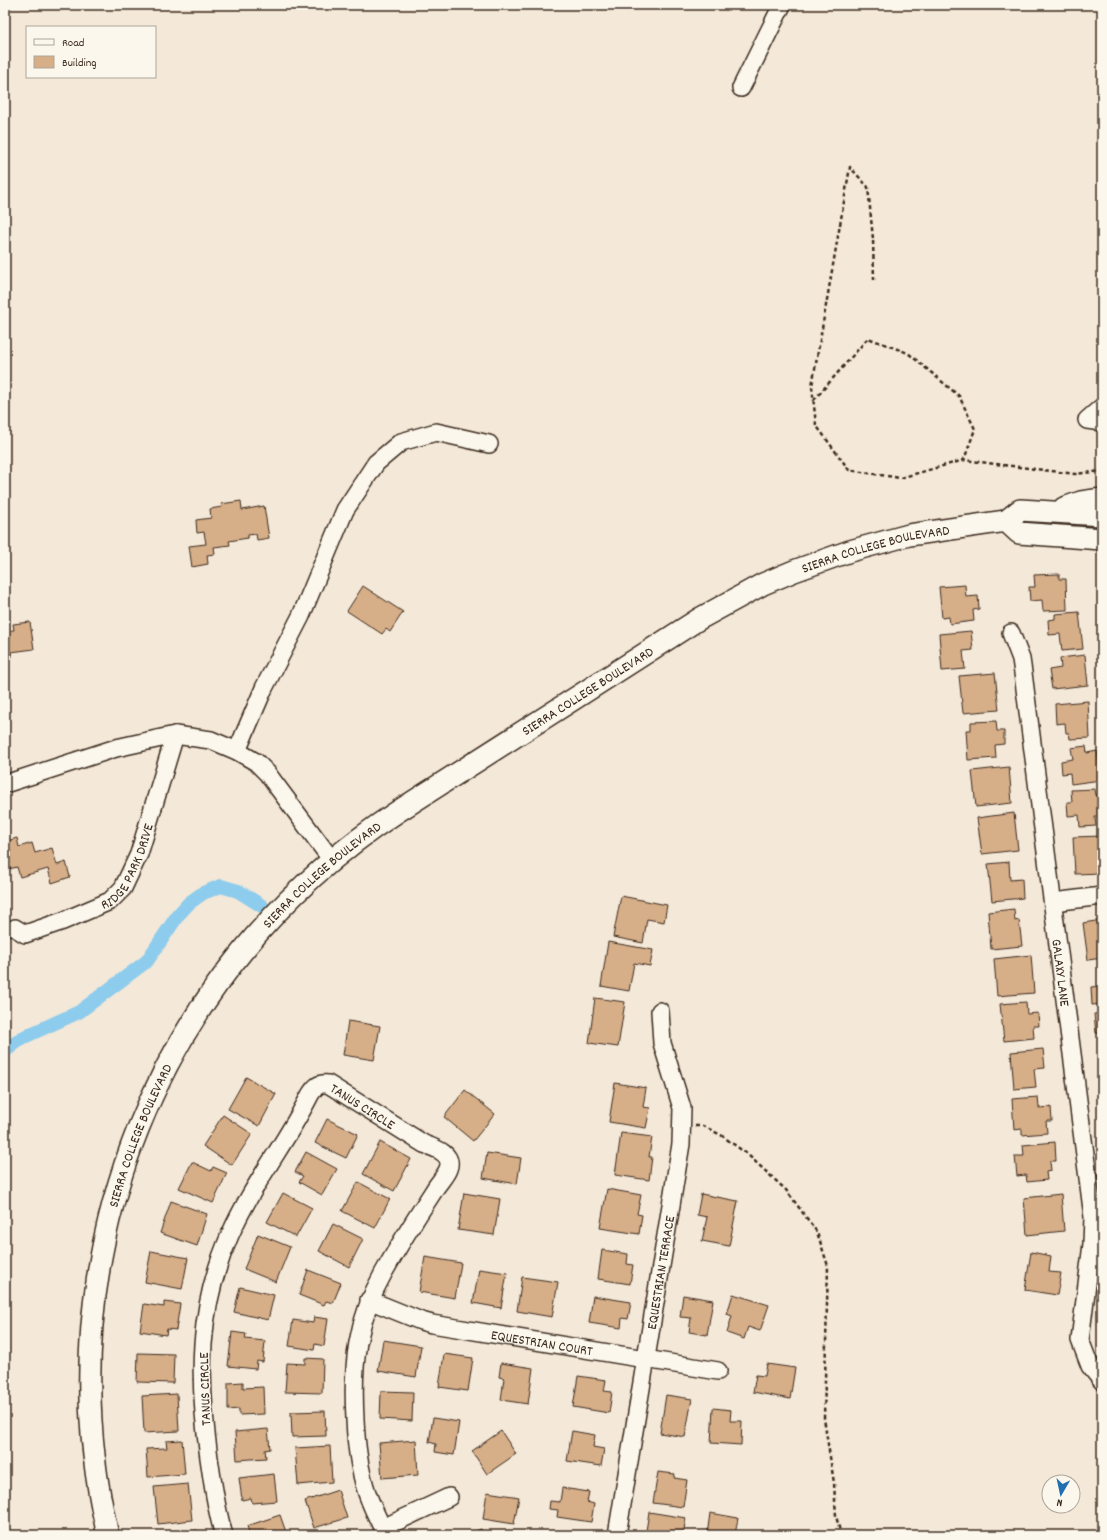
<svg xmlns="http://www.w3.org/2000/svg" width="1107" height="1540" font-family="Dekko,sans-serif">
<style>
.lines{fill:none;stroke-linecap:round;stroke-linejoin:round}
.canal{stroke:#8dcced;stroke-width:14}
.building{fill:#d6ae88;stroke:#3b2a1e}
.minor-casing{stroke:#3b2a1e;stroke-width:20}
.major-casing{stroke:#3b2a1e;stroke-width:24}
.path{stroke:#3b2a1e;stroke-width:2.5;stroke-dasharray:4 3;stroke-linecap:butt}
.minor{stroke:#fbf7ec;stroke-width:17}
.major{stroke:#fbf7ec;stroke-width:21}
.labels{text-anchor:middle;stroke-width:3;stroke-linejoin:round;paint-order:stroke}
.street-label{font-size:14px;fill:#3b2a1e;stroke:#fbf7ec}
</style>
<rect width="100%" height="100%" fill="#f4e8d8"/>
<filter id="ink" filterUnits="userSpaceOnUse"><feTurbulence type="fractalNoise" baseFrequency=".025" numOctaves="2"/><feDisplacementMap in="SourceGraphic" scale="8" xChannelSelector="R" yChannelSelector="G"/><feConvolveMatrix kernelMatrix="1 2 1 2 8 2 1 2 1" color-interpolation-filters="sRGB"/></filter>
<g filter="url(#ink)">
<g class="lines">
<polyline class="canal" points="5,1051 22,1038 79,1012 147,961 178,915 189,903 203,893 221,886 238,891 262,906"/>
</g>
<g class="building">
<polygon points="241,501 242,510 264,506 269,538 257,540 256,534 248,535 248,538 229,541 230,545 214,547 215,554 207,555 208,564 192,567 189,546 206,544 204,532 197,533 196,520 211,518 210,509 222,507 221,504"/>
<polygon points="1059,574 1059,579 1066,579 1067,610 1043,611 1042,600 1030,601 1029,587 1035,587 1034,575"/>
<polygon points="965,585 966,597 978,596 979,609 973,610 974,621 950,624 949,617 942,618 939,587"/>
<polygon points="363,586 403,612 390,632 386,629 382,634 347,611"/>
<polygon points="1079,612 1083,649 1062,651 1060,634 1049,635 1048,620 1055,619 1055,614"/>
<polygon points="30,622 34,649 11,652 12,657 5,658 5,631 14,630 13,624"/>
<polygon points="971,631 973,650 963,651 965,669 942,671 939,634"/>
<polygon points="1085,655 1088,685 1052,689 1049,670 1061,668 1060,658"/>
<polygon points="995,673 999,710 963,713 959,676"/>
<polygon points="1088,701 1090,738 1070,739 1069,733 1066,733 1065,723 1056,724 1055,704"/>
<polygon points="996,721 997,731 1004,731 1004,744 995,745 996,758 968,760 966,730 971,730 971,722"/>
<polygon points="1086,746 1087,753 1097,751 1101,780 1071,784 1070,773 1062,774 1061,761 1073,759 1071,748"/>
<polygon points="1009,767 1012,803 976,807 972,771"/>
<polygon points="1095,789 1096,795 1102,795 1102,816 1095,817 1096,826 1080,827 1079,815 1068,816 1067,802 1072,802 1071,790"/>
<polygon points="1014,813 1018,850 982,854 977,818"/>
<polygon points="1102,836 1102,873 1075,874 1073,837"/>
<polygon points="17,838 19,847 32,843 35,853 52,848 57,865 66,862 70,877 52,883 48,869 20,877 17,867 5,870 5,856 11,855 7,841"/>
<polygon points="1009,862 1010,880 1022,879 1023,898 992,901 988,864"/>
<polygon points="621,896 667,905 664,922 647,919 643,943 613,937"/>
<polygon points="1014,909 1015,921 1019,920 1022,946 991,949 988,912"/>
<polygon points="1102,920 1102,958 1088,960 1083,923"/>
<polygon points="608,942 653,950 650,966 634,963 629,991 601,986"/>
<polygon points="1031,955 1034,993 997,996 994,959"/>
<polygon points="1099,967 1102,967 1102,1004 1092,1005 1091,987 1101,986"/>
<polygon points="595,998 625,1002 618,1047 589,1043"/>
<polygon points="1026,1002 1027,1014 1038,1013 1039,1026 1033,1026 1034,1038 1004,1041 1000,1004"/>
<polygon points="1102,1013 1102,1033 1096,1033 1094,1014"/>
<polygon points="348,1021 380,1026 374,1060 343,1055"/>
<polygon points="1043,1049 1045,1068 1034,1069 1036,1087 1014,1089 1011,1052"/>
<polygon points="246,1077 276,1094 259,1126 228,1109"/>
<polygon points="615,1083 646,1088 643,1107 650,1108 646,1128 609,1122"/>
<polygon points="465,1090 495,1114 473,1141 444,1117"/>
<polygon points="1038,1097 1039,1108 1051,1107 1052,1121 1046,1121 1047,1133 1022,1135 1022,1129 1014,1130 1012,1099"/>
<polygon points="223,1115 252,1134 232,1165 203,1146"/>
<polygon points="327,1119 358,1134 346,1158 315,1143"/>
<polygon points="621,1133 652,1137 649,1157 652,1157 649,1180 615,1175"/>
<polygon points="380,1142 411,1159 394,1191 363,1174"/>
<polygon points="1055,1142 1056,1161 1050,1161 1051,1171 1046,1172 1047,1180 1027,1182 1026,1175 1017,1176 1015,1156 1024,1156 1023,1145"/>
<polygon points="306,1152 337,1169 322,1195 299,1182 303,1176 295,1172"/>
<polygon points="487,1153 521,1158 517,1184 483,1178"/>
<polygon points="192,1162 211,1171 213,1167 227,1173 213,1203 179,1188"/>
<polygon points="358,1182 390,1199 375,1228 342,1211"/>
<polygon points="607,1189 641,1195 637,1214 642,1215 639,1234 600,1228"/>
<polygon points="283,1193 312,1208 296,1237 267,1222"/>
<polygon points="464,1193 500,1199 494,1235 458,1230"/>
<polygon points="701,1194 738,1201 729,1246 702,1241 707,1217 697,1215"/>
<polygon points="1061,1194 1064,1231 1027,1235 1024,1198"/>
<polygon points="171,1201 207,1214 197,1246 160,1233"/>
<polygon points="333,1224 363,1239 349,1267 319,1251"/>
<polygon points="258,1234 290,1247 276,1282 244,1269"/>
<polygon points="602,1250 628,1254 627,1264 633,1265 630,1284 598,1279"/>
<polygon points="151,1251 188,1258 182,1289 145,1282"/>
<polygon points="1031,1252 1051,1256 1049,1272 1061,1273 1057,1295 1025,1290"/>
<polygon points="425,1257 461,1263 455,1298 419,1292"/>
<polygon points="479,1269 507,1273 501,1308 473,1303"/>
<polygon points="308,1270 341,1283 333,1303 326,1301 324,1305 299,1295"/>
<polygon points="522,1277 558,1282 552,1317 517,1311"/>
<polygon points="240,1287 274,1295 268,1320 234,1312"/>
<polygon points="733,1294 769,1305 760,1331 748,1327 744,1339 727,1333 732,1316 727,1314"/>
<polygon points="683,1295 713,1300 707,1335 689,1332 691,1318 680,1317"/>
<polygon points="593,1296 631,1302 628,1319 622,1318 621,1328 589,1323"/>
<polygon points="164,1302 180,1304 176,1330 167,1329 166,1335 140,1331 144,1304 164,1307"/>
<polygon points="314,1317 328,1319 324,1346 315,1344 314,1350 289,1346 293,1320 313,1323"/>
<polygon points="232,1332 246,1334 245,1339 265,1341 263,1362 257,1361 256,1369 228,1366"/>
<polygon points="383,1340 421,1346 416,1377 378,1371"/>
<polygon points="138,1353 174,1354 173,1383 137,1382"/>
<polygon points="444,1354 473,1358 468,1391 439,1387"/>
<polygon points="305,1358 323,1359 322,1393 285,1392 287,1363 305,1364"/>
<polygon points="501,1363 533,1368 528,1404 501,1400 504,1378 499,1377"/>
<polygon points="767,1364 795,1368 790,1399 753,1392 756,1375 765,1376"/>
<polygon points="578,1376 606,1380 604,1391 612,1392 609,1413 573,1407"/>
<polygon points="243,1382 243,1388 263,1387 264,1414 239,1415 239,1409 228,1410 228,1383"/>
<polygon points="381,1391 413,1392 412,1421 380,1419"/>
<polygon points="177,1394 179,1431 144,1433 142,1396"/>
<polygon points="666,1395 692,1399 685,1437 660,1433"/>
<polygon points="713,1408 731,1410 730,1421 742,1421 741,1445 711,1443"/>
<polygon points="325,1411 326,1436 292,1437 291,1412"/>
<polygon points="433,1418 459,1422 454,1455 435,1452 436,1444 429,1442"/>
<polygon points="268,1429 270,1449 265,1450 266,1458 237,1460 235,1432"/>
<polygon points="501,1431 516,1454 487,1474 472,1451"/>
<polygon points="572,1431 595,1435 593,1447 604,1449 601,1466 567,1461"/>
<polygon points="182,1440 185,1474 148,1477 146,1449 167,1448 166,1441"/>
<polygon points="416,1440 418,1475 382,1478 379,1443"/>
<polygon points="330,1446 332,1482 298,1485 295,1448"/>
<polygon points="658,1472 675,1474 674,1478 687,1480 683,1507 653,1503"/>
<polygon points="274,1474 277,1501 252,1503 251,1498 242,1500 239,1478"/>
<polygon points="188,1484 192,1520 158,1524 154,1487"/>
<polygon points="562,1488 589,1492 587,1502 594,1504 591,1522 557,1517 558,1510 549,1509 550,1501 560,1502"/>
<polygon points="338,1490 347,1518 314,1528 305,1501"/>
<polygon points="487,1492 519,1497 514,1524 483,1519"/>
<polygon points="649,1512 686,1518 683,1535 654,1535 654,1532 646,1531"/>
<polygon points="710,1513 738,1518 735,1535 707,1535"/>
<polygon points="280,1515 287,1535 250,1535 247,1526"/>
<polygon points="481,1529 483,1535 464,1535"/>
<polygon points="197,1530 198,1535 174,1535"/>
</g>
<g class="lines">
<g class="minor-casing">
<g id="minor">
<polyline points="741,88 782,5"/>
<polyline points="1102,407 1087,420 1102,422"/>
<path id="s1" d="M1011 633 1021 659 1023 673 1093 1217 1092 1244 1080 1340 1090 1366 1102 1381"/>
<polyline points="237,751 264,688 301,616 345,510 376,463 401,442 436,432 489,444"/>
<polyline points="5,784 116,748 175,735 211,740 237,751 256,762 267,773 331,859"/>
<polyline points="1053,902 1102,896"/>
<path id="s2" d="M15 928 25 934 63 921 110 901 123 888 139 854 175 735"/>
<path id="s3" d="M369 1300 421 1321 432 1324 718 1371"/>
<polyline points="383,1528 449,1497"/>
<path id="s4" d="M224 1535C216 1510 213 1484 209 1458 198 1378 197 1309 230 1235 252 1185 286 1143 310 1095 315 1087 318 1083 328 1084L424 1144C435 1148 454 1154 448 1169 445 1177 437 1184 433 1192 416 1218 399 1245 384 1272 356 1321 352 1364 355 1419 356 1444 359 1469 367 1493 372 1508 379 1521 386 1535"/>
<path id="s5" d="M617 1535 681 1144 682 1108 662 1043 660 1011"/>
</g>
</g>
<g class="major-casing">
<g id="major">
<polyline points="1064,508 1081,502 1102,499"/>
<polyline points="1006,521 1019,533 1102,539"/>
<path id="s6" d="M108 1535C42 1257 159 968 397 812L699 619 763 584 794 571 850 551 909 535 1006 521 1020 510 1102 515"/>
</g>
</g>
<g class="path">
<polyline points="874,280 873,239 868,187 850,167 812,386 816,425 849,470 900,478 964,460 1075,474 1102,471"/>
<polyline points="814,400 868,338 908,353 959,396 975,429 964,460"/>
<polyline points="695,1126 703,1126 721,1135 747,1154 786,1190 817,1232 828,1266 824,1418 834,1483 836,1516 841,1535"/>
</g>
<use href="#minor" class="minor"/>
<use href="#major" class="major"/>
</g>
</g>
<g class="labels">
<g class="street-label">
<text dy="5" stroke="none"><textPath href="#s6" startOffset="1379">SIERRA COLLEGE BOULEVARD</textPath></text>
<text dy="5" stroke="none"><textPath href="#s6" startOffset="1055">SIERRA COLLEGE BOULEVARD</textPath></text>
<text dy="5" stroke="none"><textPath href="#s2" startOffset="142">RIDGE PARK DRIVE</textPath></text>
<text dy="5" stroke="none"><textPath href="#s6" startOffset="731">SIERRA COLLEGE BOULEVARD</textPath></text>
<text dy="5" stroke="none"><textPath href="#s1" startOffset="344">GALAXY LANE</textPath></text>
<text dy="5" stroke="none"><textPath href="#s4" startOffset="531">TANUS CIRCLE</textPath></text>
<text dy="5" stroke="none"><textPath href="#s6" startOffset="408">SIERRA COLLEGE BOULEVARD</textPath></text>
<text dy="5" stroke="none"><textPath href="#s5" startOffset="266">EQUESTRIAN TERRACE</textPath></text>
<text dy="5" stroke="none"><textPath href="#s3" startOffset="179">EQUESTRIAN COURT</textPath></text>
<text transform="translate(204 1389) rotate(-92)" y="5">TANUS CIRCLE</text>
</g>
</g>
<rect width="1107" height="1540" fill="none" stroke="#fbf7ec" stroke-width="20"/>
<rect x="10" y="10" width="1087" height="1520" fill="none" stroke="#3b2a1e" stroke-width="1.5" filter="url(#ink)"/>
<rect x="26" y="26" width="130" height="52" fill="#fbf7ec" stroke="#aea59a"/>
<rect x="34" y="39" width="20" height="6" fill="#fbf7ec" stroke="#aea59a"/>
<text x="62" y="46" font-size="12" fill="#3b2a1e">Road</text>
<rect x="34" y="56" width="20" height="12" fill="#d6ae88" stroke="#aea59a"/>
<text x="62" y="66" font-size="12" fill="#3b2a1e">Building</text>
<g transform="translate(1061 1494) rotate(189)"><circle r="19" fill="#fbf7ec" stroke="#aea59a"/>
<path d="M0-3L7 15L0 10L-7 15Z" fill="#1f6fb2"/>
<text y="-6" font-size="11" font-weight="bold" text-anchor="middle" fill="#3b2a1e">N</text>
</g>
</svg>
